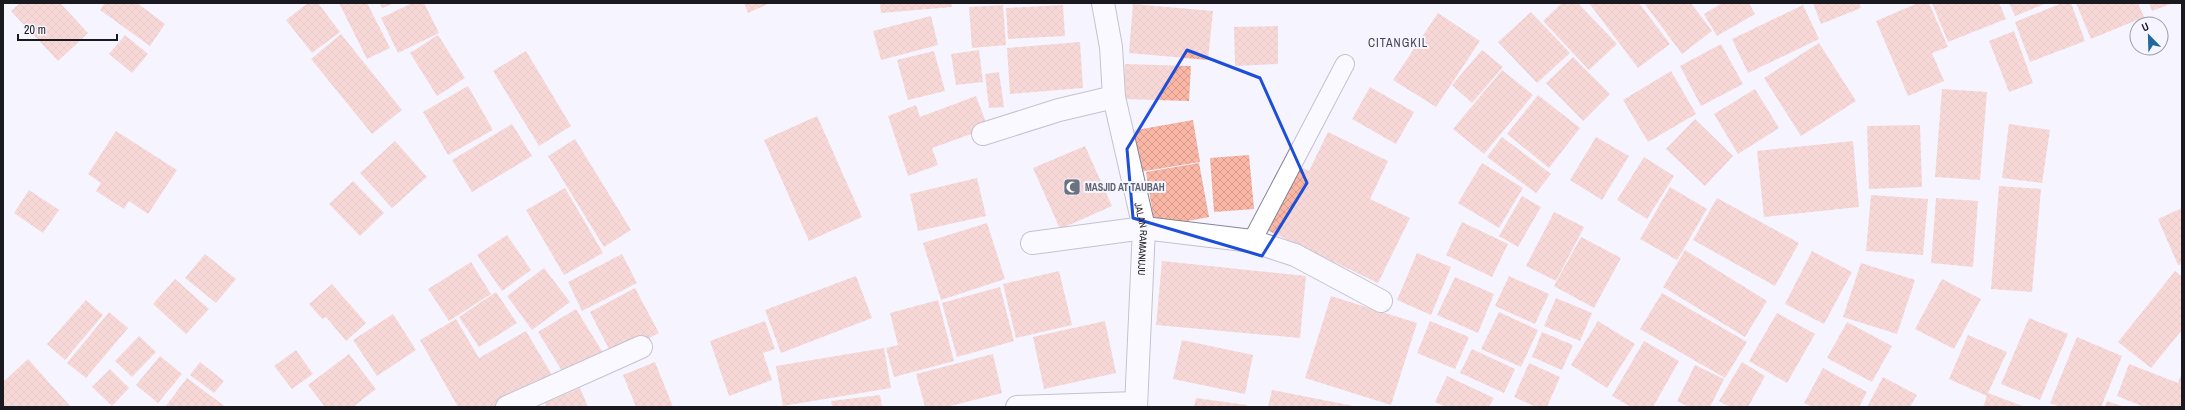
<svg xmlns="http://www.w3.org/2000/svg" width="2185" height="410" font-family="'Archivo Narrow',sans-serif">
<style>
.building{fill:url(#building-cross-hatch)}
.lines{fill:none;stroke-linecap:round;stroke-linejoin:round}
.lane-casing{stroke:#888596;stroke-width:20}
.street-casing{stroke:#888596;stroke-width:24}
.lane{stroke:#fff;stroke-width:18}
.street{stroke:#fff;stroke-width:22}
.marked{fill:none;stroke:#1d4ed8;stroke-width:3;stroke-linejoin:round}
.labels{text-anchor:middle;stroke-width:4;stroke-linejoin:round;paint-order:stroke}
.worship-label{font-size:10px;font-weight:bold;fill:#5b616d;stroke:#f5f4ff;text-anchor:start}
.street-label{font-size:10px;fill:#1a191f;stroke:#f5f4ff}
.quarter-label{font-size:12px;letter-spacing:1px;fill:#454251;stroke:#f5f4ff}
</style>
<defs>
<pattern id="building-cross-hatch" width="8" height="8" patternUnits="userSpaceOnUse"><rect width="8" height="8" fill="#fab7a6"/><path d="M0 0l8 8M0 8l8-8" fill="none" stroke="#d69d8e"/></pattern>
</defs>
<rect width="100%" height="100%" fill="#f5f4ff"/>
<g class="building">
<polygon points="20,3 60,3 88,33 58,61 11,11"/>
<polygon points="105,3 137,3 165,24 150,46 100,10"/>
<polygon points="308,3 318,3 340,32 312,53 286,20"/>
<polygon points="339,3 367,3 390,48 367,59"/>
<polygon points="380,3 395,3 382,8"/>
<polygon points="412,3 424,3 439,33 398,53 381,18"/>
<polygon points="744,3 770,3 748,13"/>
<polygon points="880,3 951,3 952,7 881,13"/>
<polygon points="1562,3 1578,3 1617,44 1589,70 1543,21"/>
<polygon points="1589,3 1639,3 1670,44 1638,68"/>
<polygon points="1644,3 1691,3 1712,31 1682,54"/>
<polygon points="1722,3 1749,3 1755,14 1717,36 1704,14"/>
<polygon points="1813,3 1859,3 1861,8 1821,24"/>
<polygon points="1918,3 1929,3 1948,47 1932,53 1944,81 1908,96 1876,21"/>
<polygon points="1932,3 1999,3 2006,19 1948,42"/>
<polygon points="2009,3 2047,3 2015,16"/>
<polygon points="2062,3 2071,3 2085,41 2030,62 2015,22"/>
<polygon points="2076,3 2138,3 2144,17 2091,39"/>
<polygon points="2149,3 2173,3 2152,11"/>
<polygon points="1133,4 1213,11 1208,60 1129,53"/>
<polygon points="1003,5 1006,45 972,48 969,7"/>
<polygon points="1063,5 1065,36 1008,39 1006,8"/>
<polygon points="1803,5 1819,39 1748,73 1732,39"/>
<polygon points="1531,12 1570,53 1537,83 1498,42"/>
<polygon points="1438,13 1480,41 1436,107 1393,80"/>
<polygon points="931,16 938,45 881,60 873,31"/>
<polygon points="1278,26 1278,64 1235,66 1234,27"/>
<polygon points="2014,31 2033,83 2009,92 1989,41"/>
<polygon points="341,34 402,110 372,134 311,59"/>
<polygon points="125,35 148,54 132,73 109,54"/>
<polygon points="438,35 465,78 437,96 410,53"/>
<polygon points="1080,42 1083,88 1010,94 1007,48"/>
<polygon points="1819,43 1856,101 1801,136 1764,78"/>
<polygon points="1721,44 1743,84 1701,106 1680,66"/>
<polygon points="979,50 983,82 956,85 951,54"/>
<polygon points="1482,50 1503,67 1472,103 1452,85"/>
<polygon points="526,51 571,126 539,146 493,71"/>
<polygon points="934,51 945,91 908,100 897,60"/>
<polygon points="1573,57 1610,94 1583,121 1546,83"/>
<polygon points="1125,64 1191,66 1189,101 1123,99"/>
<polygon points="1502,70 1533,95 1484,154 1453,129"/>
<polygon points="1671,71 1696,114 1648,142 1623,100"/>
<polygon points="999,72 1004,107 989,108 985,74"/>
<polygon points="468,86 493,130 448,155 423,112"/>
<polygon points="1370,87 1414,112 1396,144 1352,119"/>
<polygon points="1755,89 1779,128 1738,154 1714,114"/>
<polygon points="1942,89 1987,92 1980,180 1935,177"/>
<polygon points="1538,95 1580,128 1549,168 1507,134"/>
<polygon points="976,96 988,128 932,148 938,165 908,176 888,116 916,105 920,117"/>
<polygon points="817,116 862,217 809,241 764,140"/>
<polygon points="1695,119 1733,156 1705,186 1666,149"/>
<polygon points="1193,120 1200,162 1139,172 1131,131"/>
<polygon points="512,124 532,156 472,192 452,160"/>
<polygon points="2009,124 2050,130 2042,183 2002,178"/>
<polygon points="1920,125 1922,187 1869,189 1867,126"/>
<polygon points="116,131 177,170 148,214 129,201 124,209 96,191 101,183 88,174"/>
<polygon points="1328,132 1388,161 1370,199 1410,218 1378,283 1267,230 1298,166 1309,171"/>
<polygon points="1502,137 1551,174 1536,193 1487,157"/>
<polygon points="1596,137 1629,156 1602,200 1570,180"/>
<polygon points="575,139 631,230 604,247 548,156"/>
<polygon points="395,141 427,177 392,208 360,173"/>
<polygon points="1853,141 1859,207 1764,217 1757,151"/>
<polygon points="1085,146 1112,206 1060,229 1033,168"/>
<polygon points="1249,155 1254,209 1214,212 1210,158"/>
<polygon points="1644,157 1674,176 1647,219 1617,200"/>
<polygon points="1199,163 1209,217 1155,227 1146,172"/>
<polygon points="1482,163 1523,188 1499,228 1458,203"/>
<polygon points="977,178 986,216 918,231 910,194"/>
<polygon points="353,181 384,213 360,236 329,204"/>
<polygon points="1999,186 2041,189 2032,292 1991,289"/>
<polygon points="1670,187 1707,209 1677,260 1640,239"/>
<polygon points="565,188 603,253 564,275 526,210"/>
<polygon points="29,190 59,210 43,233 14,213"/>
<polygon points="1871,195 1928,199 1923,255 1866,251"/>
<polygon points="1522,196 1541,207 1518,247 1499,236"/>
<polygon points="1717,198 1799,243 1775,286 1693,240"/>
<polygon points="1936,198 1978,201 1973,267 1931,263"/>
<polygon points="2182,208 2182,264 2178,265 2158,219"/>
<polygon points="1554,212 1584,227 1556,281 1526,266"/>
<polygon points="1462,222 1508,244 1492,277 1446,255"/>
<polygon points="987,223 1005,279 941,300 923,243"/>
<polygon points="507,235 531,270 502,291 477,255"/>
<polygon points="1581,237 1621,258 1594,308 1554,286"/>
<polygon points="1685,250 1767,301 1745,337 1663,287"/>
<polygon points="1812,251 1852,272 1824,324 1785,304"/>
<polygon points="1417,253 1451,267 1431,315 1397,300"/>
<polygon points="205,254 236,279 216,303 185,278"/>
<polygon points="622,254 637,283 582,311 568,282"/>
<polygon points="1162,261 1306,276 1300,338 1156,325"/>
<polygon points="471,262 491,294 449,321 428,289"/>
<polygon points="1861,263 1915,280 1897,334 1843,317"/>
<polygon points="544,268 570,302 532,330 507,296"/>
<polygon points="1059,271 1072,325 1016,338 1003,284"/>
<polygon points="2175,271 2182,277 2182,330 2151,368 2118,342"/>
<polygon points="856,276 872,318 781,353 765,310"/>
<polygon points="1509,276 1549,294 1535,324 1495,306"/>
<polygon points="1455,277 1494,294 1478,333 1437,315"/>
<polygon points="175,279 209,309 186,334 153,304"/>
<polygon points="1942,279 1981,299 1954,349 1915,329"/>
<polygon points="332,284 366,323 346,341 326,317 322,319 309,304"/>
<polygon points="1000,287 1014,341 957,357 942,303"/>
<polygon points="635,288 659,333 613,357 590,312"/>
<polygon points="496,292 517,323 479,347 459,317"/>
<polygon points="1662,293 1747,342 1725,378 1640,329"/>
<polygon points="1331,296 1417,323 1391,405 1305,378"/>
<polygon points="1556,298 1592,313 1580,341 1544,326"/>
<polygon points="86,300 103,315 65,360 47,344"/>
<polygon points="938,300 954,361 894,377 886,348 898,345 890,313"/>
<polygon points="576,309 605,356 567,379 538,332"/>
<polygon points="109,312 128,328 86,378 67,363"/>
<polygon points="1499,312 1538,330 1521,367 1481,349"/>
<polygon points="1777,313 1815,334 1787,383 1749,361"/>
<polygon points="393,314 416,350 377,376 353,340"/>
<polygon points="2029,318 2068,334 2040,400 2001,384"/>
<polygon points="456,319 479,358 526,331 552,375 495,407 458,407 420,340"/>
<polygon points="765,321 775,349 763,353 772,380 729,396 710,341"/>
<polygon points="1105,321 1116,373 1044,389 1033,337"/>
<polygon points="1430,321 1469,337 1455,369 1417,353"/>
<polygon points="1598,321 1635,344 1607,388 1571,365"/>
<polygon points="1847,322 1892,346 1872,382 1827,358"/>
<polygon points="1542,332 1573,345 1562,370 1532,357"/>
<polygon points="1968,335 2007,352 1988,393 2025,407 1983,407 1987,396 1949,379"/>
<polygon points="139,336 156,352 132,377 115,361"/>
<polygon points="2077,337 2122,356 2101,407 2060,407 2050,403"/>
<polygon points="1182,340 1253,355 1245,394 1173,379"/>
<polygon points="1644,341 1679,361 1653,407 1631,407 1612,396"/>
<polygon points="884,348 891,388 783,406 776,366"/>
<polygon points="1472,349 1515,369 1504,393 1460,373"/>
<polygon points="296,350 313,374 292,389 274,366"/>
<polygon points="349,354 376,389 353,407 325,407 308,385"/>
<polygon points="993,354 1002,393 946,407 925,407 916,374"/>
<polygon points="160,356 182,374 158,403 136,385"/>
<polygon points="28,359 71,407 3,407 3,382"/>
<polygon points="200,362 224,381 214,393 190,375"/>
<polygon points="655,362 673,407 636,407 623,375"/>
<polygon points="1742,362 1765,376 1748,407 1730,407 1719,401"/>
<polygon points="1529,363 1560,377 1547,407 1536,407 1514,397"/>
<polygon points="2129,364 2178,383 2182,372 2182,407 2144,407 2117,396"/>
<polygon points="1695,365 1724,379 1710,407 1689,407 1677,401"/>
<polygon points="1823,368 1867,392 1859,407 1812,407 1804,403"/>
<polygon points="110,369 129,388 112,406 92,387"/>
<polygon points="1447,376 1494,398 1489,407 1446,407 1435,402"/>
<polygon points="1883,377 1917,395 1910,407 1867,407"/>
<polygon points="187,378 207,393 226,407 165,407"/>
<polygon points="580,388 588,407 546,407 545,403"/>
<polygon points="1272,390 1354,406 1354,407 1268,407"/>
<polygon points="880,395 882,407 832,407 831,401"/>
<polygon points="1196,398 1247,405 1246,407 1194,407"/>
<polygon points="2107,401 2125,407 2105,407"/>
</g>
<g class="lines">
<g class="lane-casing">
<polyline id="lane" points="1252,241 1345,64"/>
</g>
<g class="street-casing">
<g id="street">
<path id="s1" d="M1103 3 1111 47 1114 97 1144 228 1136 407"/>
<polyline points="983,134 1059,110 1114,97"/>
<polyline points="1032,243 1144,228 1252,241 1295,255 1381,301"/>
<polyline points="507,407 641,347"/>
<polyline points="1017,407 1136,403"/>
</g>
</g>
<use href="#lane" class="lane"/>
<use href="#street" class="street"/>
</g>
<path d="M0 0H2185V410H0ZM1187 50 1260 78 1307 183 1262 256 1133 218 1127 149Z" fill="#f5f4ff" fill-opacity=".55" fill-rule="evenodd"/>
<path class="marked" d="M1187 50 1260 78 1307 183 1262 256 1133 218 1127 149Z"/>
<defs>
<g id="mosque-square" transform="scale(0.9)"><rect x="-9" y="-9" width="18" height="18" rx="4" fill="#6b7280" stroke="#f5f4ff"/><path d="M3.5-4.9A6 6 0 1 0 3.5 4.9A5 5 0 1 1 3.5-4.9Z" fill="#fff"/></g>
</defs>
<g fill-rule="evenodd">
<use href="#mosque-square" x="1072" y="187"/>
</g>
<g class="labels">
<g class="worship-label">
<text x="1085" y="191">MASJID AT TAUBAH</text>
</g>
<g class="street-label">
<text dy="4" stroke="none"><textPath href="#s1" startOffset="240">JALAN RAMANUJU</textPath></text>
</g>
<g class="quarter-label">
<text x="1398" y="47">CITANGKIL</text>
</g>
</g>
<rect width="2185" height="410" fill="none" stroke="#1a191f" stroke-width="8"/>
<g transform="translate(2149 36) rotate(337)"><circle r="19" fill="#f5f4ff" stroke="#9d9ca5"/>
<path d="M0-3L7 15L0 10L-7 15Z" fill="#23689d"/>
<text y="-6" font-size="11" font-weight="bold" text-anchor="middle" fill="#1a191f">U</text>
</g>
<path d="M18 34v6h99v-6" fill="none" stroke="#1a191f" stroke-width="2"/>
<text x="24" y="34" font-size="12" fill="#1a191f" stroke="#f5f4ff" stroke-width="3" paint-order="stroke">20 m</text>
</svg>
